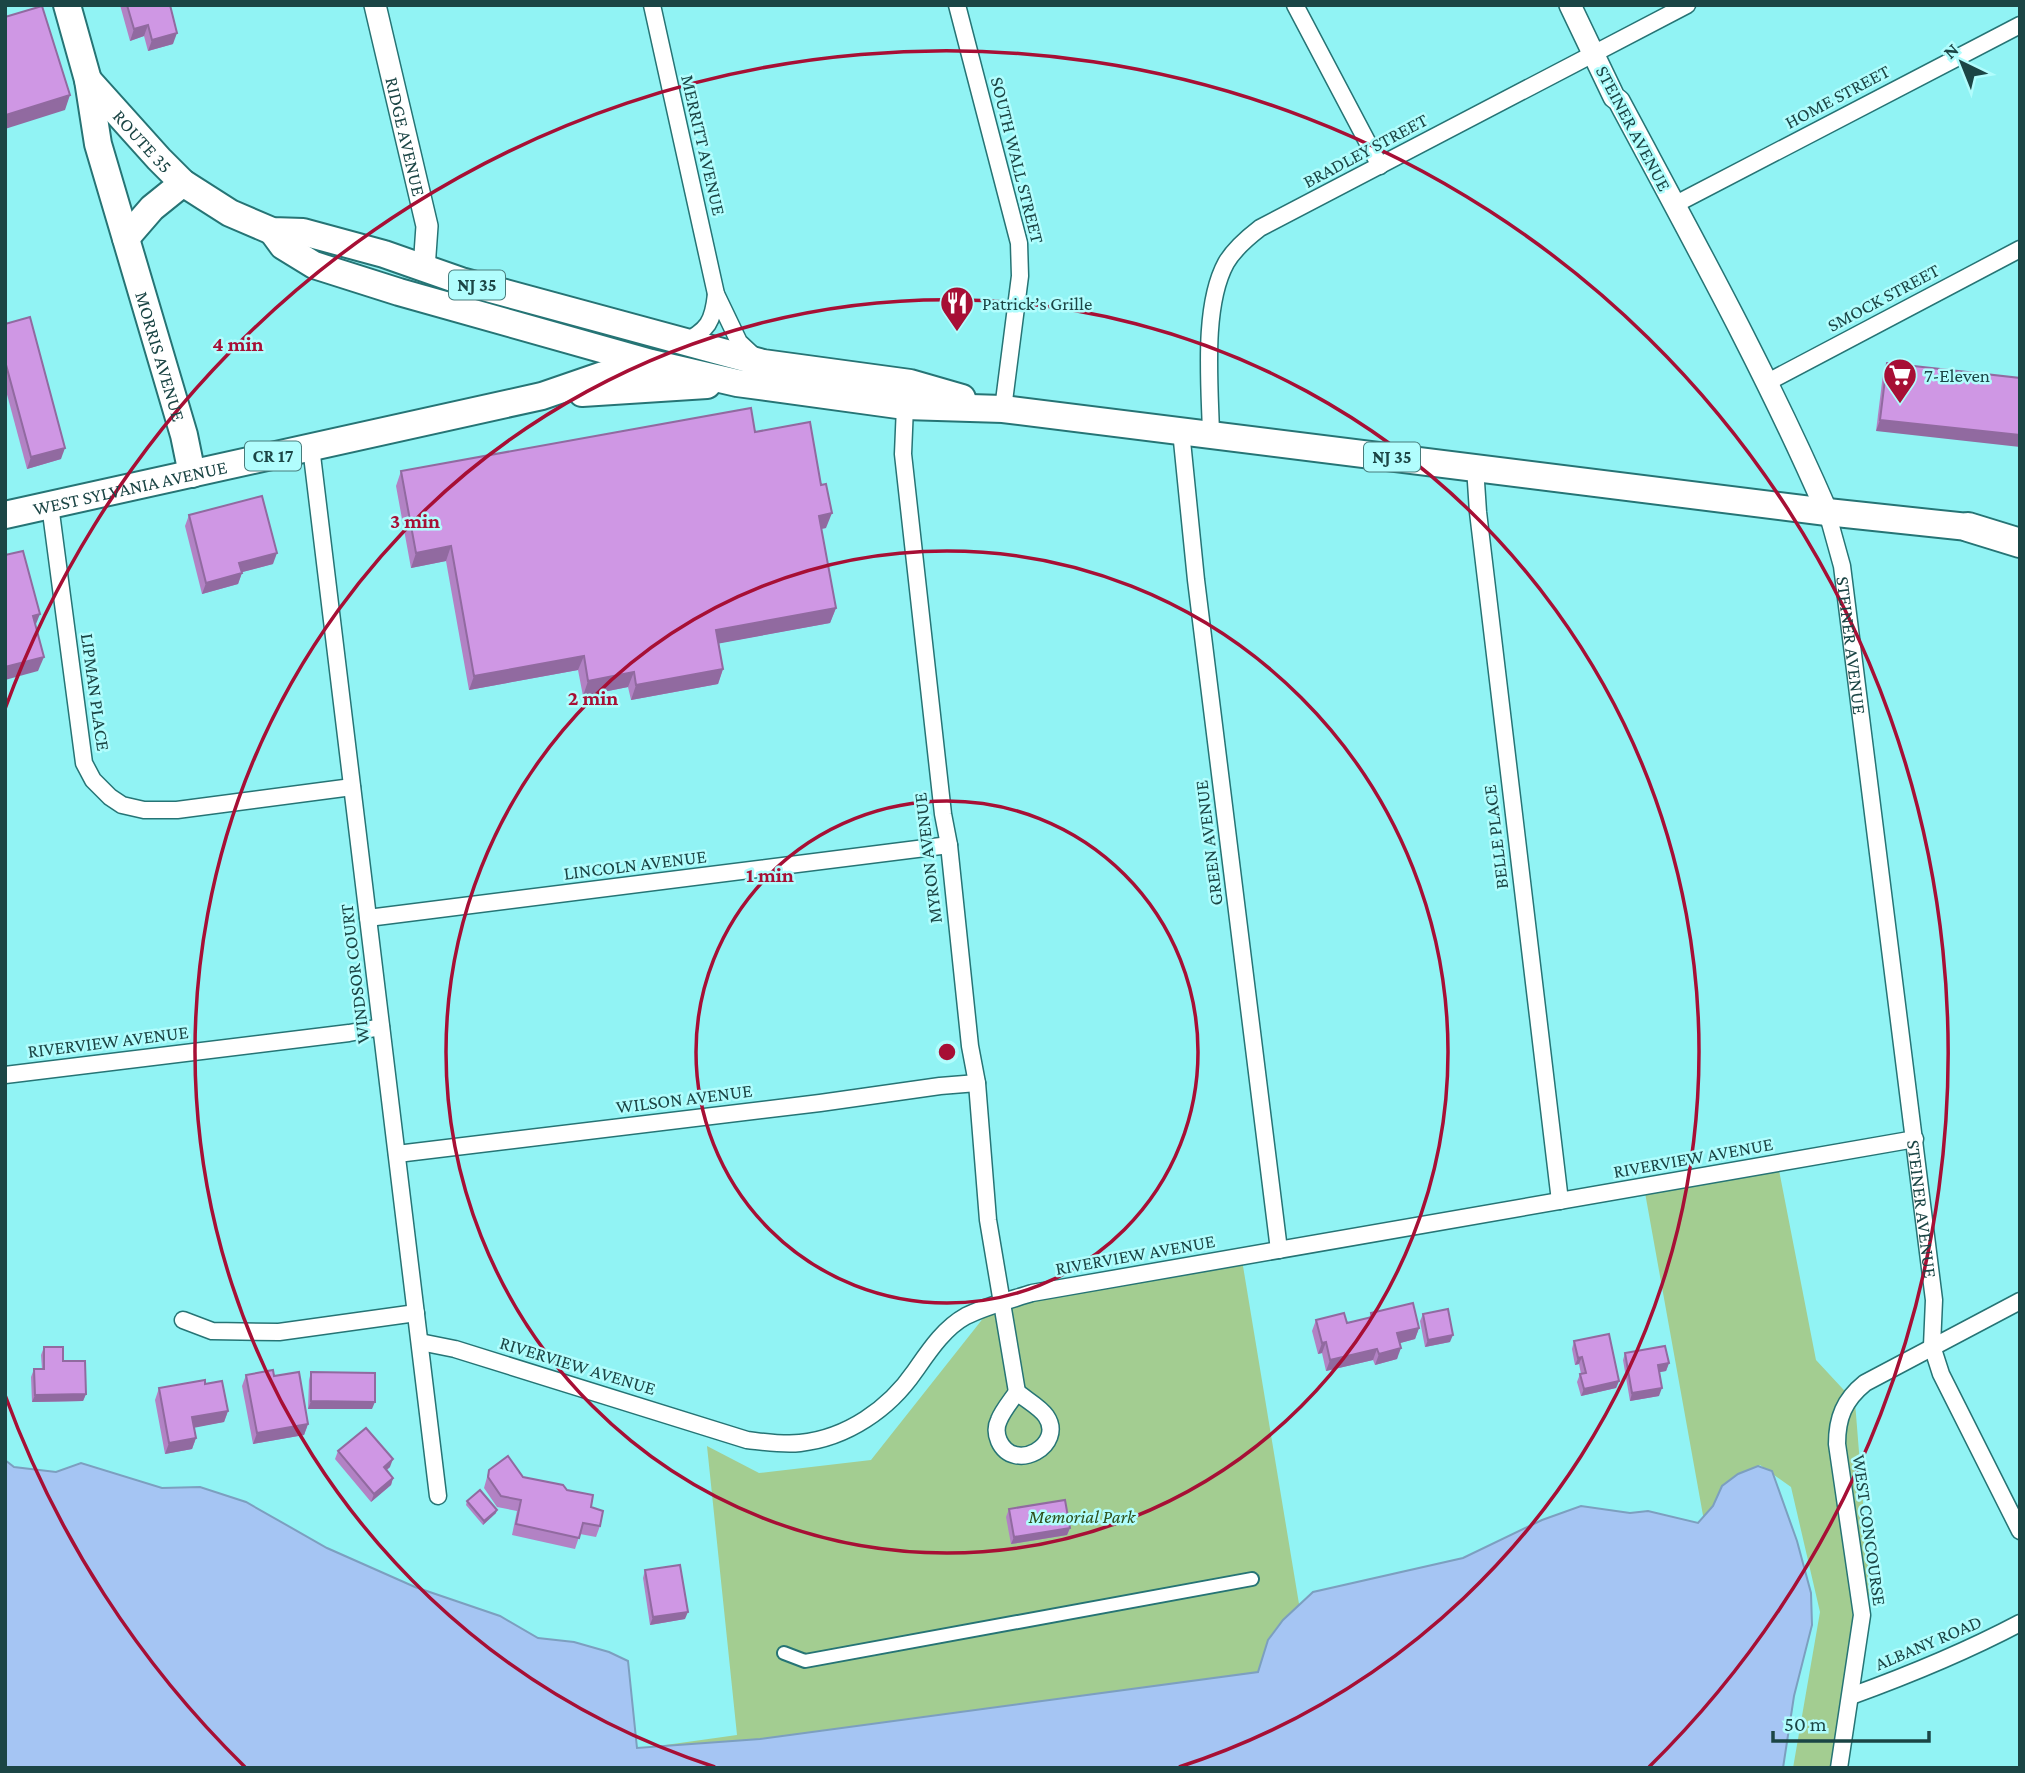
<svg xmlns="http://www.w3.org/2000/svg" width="2025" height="1773" font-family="'Crimson Pro',serif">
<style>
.green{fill:#a3cd91}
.water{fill:#a5c5f3;stroke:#7c9fbf;stroke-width:2}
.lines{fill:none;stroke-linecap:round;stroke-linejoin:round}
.pedestrian-casing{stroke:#267475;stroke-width:16}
.minor-casing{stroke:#267475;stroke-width:19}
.tertiary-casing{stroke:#267475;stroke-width:24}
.primary-casing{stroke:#267475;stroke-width:30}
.trunk-casing{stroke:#267475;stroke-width:32}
.pedestrian{stroke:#fff;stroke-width:12}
.minor{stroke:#fff;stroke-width:16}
.tertiary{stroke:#fff;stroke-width:21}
.primary{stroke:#fff;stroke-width:26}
.trunk{stroke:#fff;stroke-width:28}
.wall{fill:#b282c4}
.shaded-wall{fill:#916aa0}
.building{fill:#cf97e4;stroke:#916aa0;stroke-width:2}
.ring{fill:none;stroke:#a70f35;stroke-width:3.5}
.labels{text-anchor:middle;stroke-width:5;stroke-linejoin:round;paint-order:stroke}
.shield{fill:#b1fdfd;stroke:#487c7c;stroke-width:2}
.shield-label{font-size:18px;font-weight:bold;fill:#1b4545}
.street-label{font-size:19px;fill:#1b4545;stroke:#b1fdfd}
.poi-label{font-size:19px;fill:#1b4545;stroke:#b1fdfd;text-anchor:start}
.park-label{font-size:19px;font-style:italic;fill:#2c4f19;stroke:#b1fdfd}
.centre{fill:#a70f35;stroke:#b1fdfd;stroke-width:3.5}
.ring-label{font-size:21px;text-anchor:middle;font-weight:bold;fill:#a70f35;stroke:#b1fdfd;stroke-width:5;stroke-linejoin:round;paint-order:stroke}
</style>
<rect width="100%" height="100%" fill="#91f3f4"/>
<g class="green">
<polygon points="1778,1165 1816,1360 1855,1402 1870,1589 1843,1768 1793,1768 1820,1612 1791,1487 1760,1465 1724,1491 1706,1532 1644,1187"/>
<polygon points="1242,1260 1301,1616 1267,1690 766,1766 644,1748 737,1735 707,1446 759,1473 871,1460 992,1307"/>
</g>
<polygon class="water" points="5,1460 14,1467 56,1472 81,1463 162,1488 200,1487 246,1502 327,1548 415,1587 500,1616 538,1638 574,1642 609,1652 628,1661 637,1748 760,1739 1258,1672 1268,1640 1283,1620 1313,1592 1463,1558 1542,1520 1581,1506 1630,1513 1648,1511 1698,1523 1713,1506 1722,1486 1738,1474 1758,1466 1772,1471 1797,1541 1811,1593 1812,1625 1794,1696 1783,1768 5,1768"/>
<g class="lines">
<g class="pedestrian-casing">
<polyline id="pedestrian" points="784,1653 805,1661 1252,1579"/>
</g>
<g class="minor-casing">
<g id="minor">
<polyline points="652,5 716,294 739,342 756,358"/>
<polyline points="957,5 1019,243 1020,276 1003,409"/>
<polyline points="1295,5 1380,166"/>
<polyline points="1674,205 2020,25"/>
<path d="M683 343C708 330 713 322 716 294"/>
<polyline points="1766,383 2020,249"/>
<polyline points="905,406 903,454 943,814 949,845 970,1046 977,1083 988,1220 1017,1392"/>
<polyline points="1181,431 1196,580 1279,1250"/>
<path d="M1211 435C1210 386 1202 307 1226 263 1234 249 1247 238 1260 228L1687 5"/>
<polyline points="311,447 438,1496"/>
<polyline points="1475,467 1478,512 1560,1201"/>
<polyline points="50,505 84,763 93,780 110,797 122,805 144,810 177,810 352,787"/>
<path id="s1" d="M1827 512 1842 566 1934 1300 1932 1346 1941 1374 2020 1531"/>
<polyline points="368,918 949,845"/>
<polyline points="5,1075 349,1033 381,1027"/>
<polyline points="397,1154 820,1103 940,1086 977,1083"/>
<polyline points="183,1320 212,1331 279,1332 416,1313"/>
<path d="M420 1342 455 1349 747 1440C765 1442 783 1445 800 1443 847 1438 889 1409 915 1371 929 1351 944 1328 966 1316 986 1306 1010 1300 1032 1293L1915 1139"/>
<path d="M1017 1392C1025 1399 1040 1407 1046 1416 1066 1445 1014 1474 999 1441 996 1434 996 1426 999 1420 1003 1410 1011 1401 1017 1392Z"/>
<path d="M1851 1696C1909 1675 1965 1652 2020 1623"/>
<path d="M1839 1768 1862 1615 1837 1444C1837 1418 1844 1400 1865 1383L2020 1301"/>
</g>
</g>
<g class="tertiary-casing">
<g id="tertiary">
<path id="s2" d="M375 5 427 226 424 269"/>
<path d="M1570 5 1614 97 1619 101C1691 236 1766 371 1827 512"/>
</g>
</g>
<g class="primary-casing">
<g id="primary">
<path id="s3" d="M67 5 88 80 98 144 184 435 192 474"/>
<path id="s4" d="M88 80 159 159 183 183 230 213 272 231 303 232 384 254 461 281 763 363 910 383 962 398"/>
<polyline points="272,231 283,246 314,265 399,292 651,363 737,383 905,406 1003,409 1827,512 1968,527"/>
<polyline points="126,238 152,208 183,183"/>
<polyline points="582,393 707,385"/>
<path id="s5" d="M5 515 542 396 603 375 650 363"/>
</g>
</g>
<g class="trunk-casing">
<polyline id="trunk" points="1968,527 2020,543"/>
</g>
<use href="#pedestrian" class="pedestrian"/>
<use href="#minor" class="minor"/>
<use href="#tertiary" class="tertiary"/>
<use href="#primary" class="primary"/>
<use href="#trunk" class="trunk"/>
</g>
<g class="wall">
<polygon points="120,5 170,5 173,44 148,51 144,36 130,41"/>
<polygon points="5,324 61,459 27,469 5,387"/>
<polygon points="1887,363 2020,378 1876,431 1883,374"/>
<polygon points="755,432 826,528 821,529 836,608 830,623 719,643 723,669 718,684 631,700 628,687 583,696 578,670 469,690 446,561 411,568 396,486 401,471"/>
<polygon points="189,515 273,564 242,572 238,584 202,594 185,526"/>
<polygon points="1371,1313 1419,1328 1415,1339 1400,1343 1397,1359 1375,1365 1373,1360 1326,1371 1322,1353 1318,1354 1312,1331 1316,1320 1347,1323 1369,1318"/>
<polygon points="1423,1314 1450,1342 1425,1347 1420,1321"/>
<polygon points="1574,1341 1619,1381 1616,1388 1581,1396 1577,1382 1580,1374 1581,1374 1579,1364 1575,1365 1572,1349"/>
<polygon points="44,1347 63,1361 86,1394 83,1401 32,1402 31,1377 34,1369 42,1369 41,1355"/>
<polygon points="1625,1353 1669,1363 1666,1371 1659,1372 1659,1396 1630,1401 1623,1360"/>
<polygon points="311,1372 372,1409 308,1409 309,1380"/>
<polygon points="246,1375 274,1376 308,1424 304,1435 253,1444 242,1386"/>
<polygon points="159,1388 228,1411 224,1422 194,1427 196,1438 192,1449 165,1454 155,1400"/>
<polygon points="338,1451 390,1467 387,1470 393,1478 391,1485 371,1502 335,1459"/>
<polygon points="489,1470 523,1477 567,1490 591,1507 600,1526 596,1537 580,1534 575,1549 512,1535 517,1511 497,1507 484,1488"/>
<polygon points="467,1501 496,1513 483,1525 466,1505"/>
<polygon points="1009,1509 1070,1528 1067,1535 1011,1544 1006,1517"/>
<polygon points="645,1570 685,1619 650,1625 643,1578"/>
</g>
<g class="shaded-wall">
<polygon points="148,25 144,36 130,41 134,29"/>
<polygon points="177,33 173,44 148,51 152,40"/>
<polygon points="70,95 65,110 5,129 6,115"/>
<polygon points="1880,420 2020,435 2020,447 1876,431"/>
<polygon points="65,448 61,459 27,469 31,457"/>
<polygon points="832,513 826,528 814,530 819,516"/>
<polygon points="451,546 446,561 411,568 416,553"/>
<polygon points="277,553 273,564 235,574 239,563"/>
<polygon points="242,573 238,584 202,594 206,583"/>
<polygon points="836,608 830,623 711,645 716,630"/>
<polygon points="40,614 34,629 33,616"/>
<polygon points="584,656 578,670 469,690 474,676"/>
<polygon points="44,657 38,671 5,680 5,667"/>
<polygon points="723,669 718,684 631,700 636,685"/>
<polygon points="634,672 628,687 583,696 588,681"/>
<polygon points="1419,1328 1415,1339 1393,1345 1397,1333"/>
<polygon points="1453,1335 1450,1342 1425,1347 1428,1340"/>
<polygon points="1326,1342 1322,1353 1318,1354 1322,1343"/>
<polygon points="1401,1348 1397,1359 1375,1365 1379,1354"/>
<polygon points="1377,1349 1373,1360 1326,1371 1330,1360"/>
<polygon points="1582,1357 1579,1364 1575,1365 1578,1358"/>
<polygon points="1669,1363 1666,1371 1655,1373 1658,1365"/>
<polygon points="1619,1381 1616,1388 1581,1396 1584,1389"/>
<polygon points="1662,1388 1659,1396 1630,1401 1632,1393"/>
<polygon points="86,1394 83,1401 32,1402 35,1395"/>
<polygon points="311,1401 375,1402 372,1409 308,1409"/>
<polygon points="228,1411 224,1422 188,1429 192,1417"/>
<polygon points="308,1424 304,1435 253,1444 257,1433"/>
<polygon points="196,1438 192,1449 165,1454 169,1443"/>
<polygon points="393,1459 390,1467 381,1474 384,1467"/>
<polygon points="393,1478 391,1485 371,1502 374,1494"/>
<polygon points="497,1510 496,1513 483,1525 484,1521"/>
<polygon points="1070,1528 1067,1535 1011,1544 1014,1537"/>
<polygon points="688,1612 685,1619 650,1625 653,1617"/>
</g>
<g class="building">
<polygon points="127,5 170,5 177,33 152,40 148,25 134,29"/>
<polygon points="42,6 70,95 6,115 5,112 5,17"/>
<polygon points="30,317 65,448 31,457 5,361 5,324"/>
<polygon points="1887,363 2020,378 2020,435 1880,420"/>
<polygon points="751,408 755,432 810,422 821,485 826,484 832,513 819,516 836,608 716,630 723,669 636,685 634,672 588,681 584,656 474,676 451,546 416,553 401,471"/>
<polygon points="262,496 277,553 239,563 242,573 206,583 189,515"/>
<polygon points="23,551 40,614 33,616 44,657 5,667 5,555"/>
<polygon points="1413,1303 1419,1328 1397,1333 1401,1348 1379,1354 1377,1349 1330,1360 1326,1342 1322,1343 1316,1320 1344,1313 1347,1323 1372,1317 1371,1313"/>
<polygon points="1448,1309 1453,1335 1428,1340 1423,1314"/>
<polygon points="1609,1334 1619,1381 1584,1389 1580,1374 1586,1373 1582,1357 1578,1358 1574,1341"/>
<polygon points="1665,1346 1669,1363 1658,1365 1662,1388 1632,1393 1625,1353"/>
<polygon points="44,1347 63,1347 63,1361 85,1361 86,1394 35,1395 34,1369 44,1369"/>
<polygon points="273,1370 274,1376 299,1372 308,1424 257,1433 246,1375"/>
<polygon points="311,1372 375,1373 375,1402 311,1401"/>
<polygon points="205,1380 205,1384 222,1381 228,1411 192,1417 196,1438 169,1443 159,1388"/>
<polygon points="366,1428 393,1459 384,1467 393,1478 374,1494 338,1451"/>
<polygon points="508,1456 523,1477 563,1485 567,1490 593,1495 591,1507 603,1511 600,1526 583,1523 579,1538 516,1524 521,1500 501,1496 488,1477 489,1470"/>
<polygon points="480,1490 497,1510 484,1521 467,1501"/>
<polygon points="1065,1500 1070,1528 1014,1537 1009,1509"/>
<polygon points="680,1565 688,1612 653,1617 645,1570"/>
</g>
<g class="ring">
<circle cx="947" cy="1052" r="251"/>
<circle cx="947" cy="1052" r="501"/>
<path d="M715 1767A752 752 0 1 1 1179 1767"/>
<path d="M245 1767A1002 1002 0 0 1 5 1395M5 709A1002 1002 0 1 1 1649 1767"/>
</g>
<defs>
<g id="restaurant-pin" transform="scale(1.75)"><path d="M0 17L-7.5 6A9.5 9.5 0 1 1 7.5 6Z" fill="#a70f35" stroke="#b1fdfd"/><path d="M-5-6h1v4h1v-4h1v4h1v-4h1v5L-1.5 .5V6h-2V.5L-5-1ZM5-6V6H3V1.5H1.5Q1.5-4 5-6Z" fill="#fff"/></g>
<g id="supermarket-pin" transform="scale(1.75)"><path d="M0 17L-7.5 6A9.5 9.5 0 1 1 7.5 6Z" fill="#a70f35" stroke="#b1fdfd"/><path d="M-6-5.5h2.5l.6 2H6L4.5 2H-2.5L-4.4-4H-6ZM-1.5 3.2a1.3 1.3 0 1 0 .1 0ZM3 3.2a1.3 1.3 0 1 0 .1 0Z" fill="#fff"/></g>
</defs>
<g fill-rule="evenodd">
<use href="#restaurant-pin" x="957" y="303"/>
<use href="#supermarket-pin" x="1900" y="375"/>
</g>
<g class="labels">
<g class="shield">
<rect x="449" y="270.5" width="56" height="29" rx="5"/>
<rect x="245" y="441.5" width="56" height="29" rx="5"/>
<rect x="1364" y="442.5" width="56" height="29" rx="5"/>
</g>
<g class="shield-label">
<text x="477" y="291">NJ 35</text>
<text x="273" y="462">CR 17</text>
<text x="1392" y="463">NJ 35</text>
</g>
<g class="street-label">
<text transform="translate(1837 96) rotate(-28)" y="7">HOME STREET</text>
<text transform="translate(1634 128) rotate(62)" y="7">STEINER AVENUE</text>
<text dy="7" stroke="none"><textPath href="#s2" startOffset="135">RIDGE AVENUE</textPath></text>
<text dy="7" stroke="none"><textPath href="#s4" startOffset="82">ROUTE 35</textPath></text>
<text transform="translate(704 145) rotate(77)" y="7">MERRITT AVENUE</text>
<text transform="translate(1365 150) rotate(-28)" y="7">BRADLEY STREET</text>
<text transform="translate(1018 160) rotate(76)" y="7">SOUTH WALL STREET</text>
<text transform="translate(1883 297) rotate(-28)" y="7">SMOCK STREET</text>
<text dy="7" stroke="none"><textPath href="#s3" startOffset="364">MORRIS AVENUE</textPath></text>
<text dy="7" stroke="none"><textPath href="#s5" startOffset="128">WEST SYLVANIA AVENUE</textPath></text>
<text dy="7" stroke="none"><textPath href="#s1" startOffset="136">STEINER AVENUE</textPath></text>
<text transform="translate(96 692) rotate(82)" y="7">LIPMAN PLACE</text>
<text transform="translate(1495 837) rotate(-97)" y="7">BELLE PLACE</text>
<text transform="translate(1208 843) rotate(-97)" y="7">GREEN AVENUE</text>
<text transform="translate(927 858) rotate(-97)" y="7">MYRON AVENUE</text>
<text transform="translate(635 864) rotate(-7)" y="7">LINCOLN AVENUE</text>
<text transform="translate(354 974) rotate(-97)" y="7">WINDSOR COURT</text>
<text transform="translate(108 1041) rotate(-7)" y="7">RIVERVIEW AVENUE</text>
<text transform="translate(684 1098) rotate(-7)" y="7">WILSON AVENUE</text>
<text transform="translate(1693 1157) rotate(-10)" y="7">RIVERVIEW AVENUE</text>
<text dy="7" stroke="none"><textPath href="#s1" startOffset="704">STEINER AVENUE</textPath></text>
<text transform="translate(1135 1254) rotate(-10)" y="7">RIVERVIEW AVENUE</text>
<text transform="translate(578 1365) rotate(17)" y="7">RIVERVIEW AVENUE</text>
<text transform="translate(1870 1530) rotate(82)" y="7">WEST CONCOURSE</text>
<text transform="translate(1928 1642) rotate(-23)" y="7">ALBANY ROAD</text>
</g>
<g class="poi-label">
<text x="982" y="310">Patrick’s Grille</text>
<text x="1924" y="382">7-Eleven</text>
</g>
<g class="park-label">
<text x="1082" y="1523">Memorial Park</text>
</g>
</g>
<circle cx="947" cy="1052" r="10" class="centre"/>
<g class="ring-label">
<text x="238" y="351">4 min</text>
<text x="415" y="528">3 min</text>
<text x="593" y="705">2 min</text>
<text x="770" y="882">1 min</text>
</g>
<rect width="2025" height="1773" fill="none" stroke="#1b4545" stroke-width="14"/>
<g transform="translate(1962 63) rotate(317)" stroke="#b1fdfd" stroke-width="5" paint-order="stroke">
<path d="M0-5L12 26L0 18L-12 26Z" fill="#1b4545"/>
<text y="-10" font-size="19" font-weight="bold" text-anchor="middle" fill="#1b4545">N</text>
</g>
<path d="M1773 1731v10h156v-10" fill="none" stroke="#1b4545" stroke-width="3.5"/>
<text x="1784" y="1731" font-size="21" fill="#1b4545" stroke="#b1fdfd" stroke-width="5" paint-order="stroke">50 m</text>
</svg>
